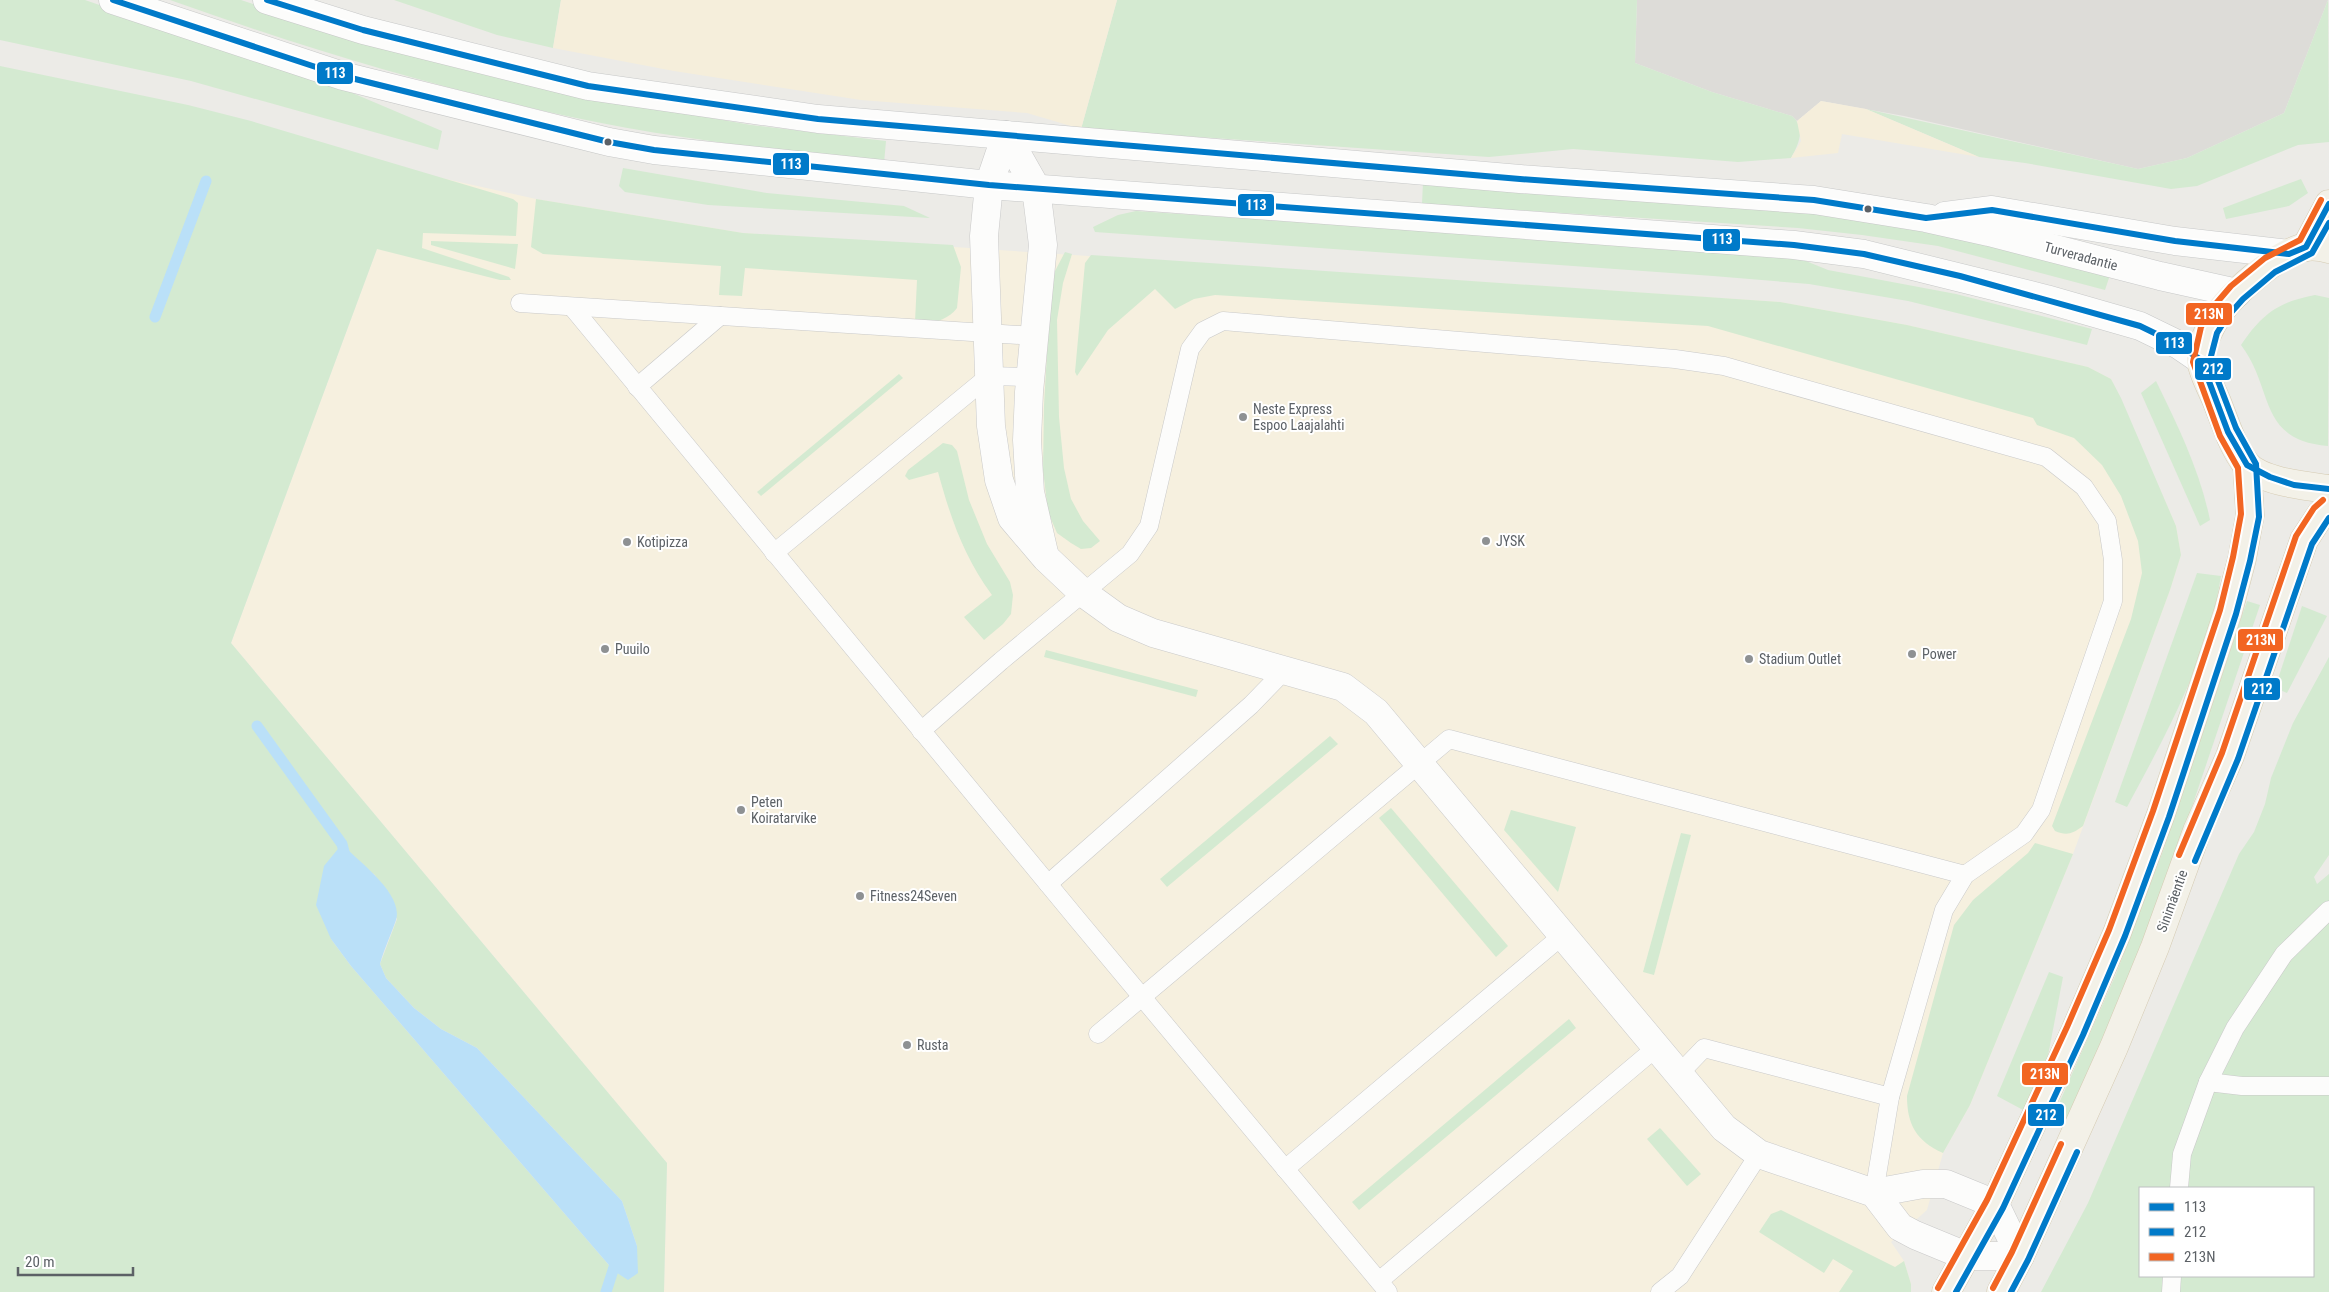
<svg xmlns="http://www.w3.org/2000/svg" width="2329" height="1292" font-family="'Roboto Condensed',sans-serif">
<style>
.commercial{fill:#f6f0df}
.industrial{fill:#dddcd8}
.green{fill:#d4ead1;fill-rule:evenodd}
.sand{fill:#f5eedb}
.water{fill:#bae0f8}
.lines{fill:none;stroke-linecap:round;stroke-linejoin:round}
.stream{stroke:#bae0f8;stroke-width:11}
.service-casing{stroke:#c9c9c9;stroke-width:19}
.minor-casing{stroke:#c9c9c9;stroke-width:29}
.secondary-casing{stroke:#c7c8c8;stroke-width:29}
.primary-casing{stroke:#d5cbb3;stroke-width:29}
.service{stroke:#fcfcfb;stroke-width:18}
.minor{stroke:#fcfcfb;stroke-width:28}
.secondary{stroke:#fcfcfb;stroke-width:28}
.primary{stroke:#f3f1e8;stroke-width:28}
.bus-1-casing{stroke:#fff;stroke-width:10}
.bus-2-casing{stroke:#fff;stroke-width:10}
.bus-3-casing{stroke:#fff;stroke-width:10}
.bus-1{stroke:#007ac9;stroke-width:6}
.bus-2{stroke:#007ac9;stroke-width:6}
.bus-3{stroke:#f26522;stroke-width:6}
.bus-dot{fill:#5c6166;stroke:#fff;stroke-width:2}
.poi-dot{fill:#8e9193;stroke:#fff;stroke-width:2}
.labels{text-anchor:middle;stroke-width:4;stroke-linejoin:round;paint-order:stroke}
.street-label{font-size:14px;fill:#5c6166;stroke:#fff}
.poi-label{font-size:14px;fill:#5c6166;stroke:#fff;text-anchor:start}
.line-badge{stroke:#fff;stroke-width:2}
.badge-label{font-size:14px;text-anchor:middle;font-weight:bold;fill:#fff}
</style>
<rect width="100%" height="100%" fill="#ecebe7"/>
<polygon class="commercial" points="410,171 536,199 743,233 1780,302 1907,325 2088,367 2111,379 2176,526 2181,555 2170,590 2073,854 1970,1105 1943,1153 1927,1210 1891,1242 1904,1261 1911,1284 1911,1292 664,1292 667,1163 231,643 377,249"/>
<polygon class="industrial" points="1637,0 2328,0 2284,113 2187,158 2138,169 1904,116 1821,101 1797,121 1792,116 1712,92 1635,63"/>
<g class="green">
<polygon points="0,0 85,0 343,89 442,131 438,150 191,81 0,40"/>
<path d="M170 0H241L303 21 627 103 751 125 886 141 884 163C770 149 656 137 544 111 417 82 293 44 170 0Z"/>
<polygon points="394,0 561,0 553,48 497,35"/>
<path d="M1117 0H1637L1635 63 1712 92 1792 116C1806 128 1799 144 1791 158L1738 162 1573 149 1489 157 1081 129Z"/>
<polygon points="2328,0 2329,142 2298,145 2197,186 2171,189 2025,163 1979,157 1866,109 2138,169 2187,158 2284,113"/>
<path d="M0 66 188 105 251 121 513 199 518 203 516 236 423 233 422 248 509 277 511 280H500L377 249 231 643 667 1163 664 1292H0ZM363 866 375 875 397 919 380 964 386 978 414 1008 441 1029 477 1048 622 1201 637 1246 628 1279 614 1271 351 966 331 939Z"/>
<polygon points="623,168 767,193 904,206 930,218 708,205 625,192 619,186"/>
<polygon points="2301,179 2308,193 2289,206 2226,219 2223,208"/>
<polygon points="1423,182 1868,215 2111,272 2105,290 1938,246 1862,235 1798,228 1422,204"/>
<path d="M536 199 743 233 953 245 961 267 957 308C948 320 929 326 915 322L917 280 745 268 742 296 719 295 721 266 543 254 531 247Z"/>
<polygon points="1136,211 1778,255 1801,259 1828,270 1956,294 2092,329 2087,345 1908,301 1809,284 1713,276 1095,232 1093,227 1118,215"/>
<polygon points="431,241 518,244 515,269 431,245"/>
<polygon points="1065,252 1072,254 1063,283 1057,320 1059,417 1064,468 1071,499 1083,521 1100,541 1091,548 1081,549 1071,543 1057,533 1048,512 1043,470 1044,405 1049,319 1054,273"/>
<path d="M1091 255 1780 302 1907 325 2088 367 2111 379 2121 398 2176 526 2181 555 2170 590 2083 826C2072 834 2067 836 2055 831L2052 826 2131 619 2142 573 2138 541 2121 496 2102 465 2074 438 2037 425 2033 418 1708 326 1215 295 1194 299 1175 309 1155 289 1108 330 1077 376 1075 372 1085 263Z"/>
<path d="M2315 295 2329 298 2328 446C2257 440 2275 390 2241 345 2262 314 2278 302 2315 295Z"/>
<polygon points="899,374 903,378 761,496 757,492"/>
<path d="M2156 381C2178 426 2200 471 2210 520L2200 526 2141 393Z"/>
<path d="M943 443 952 445 957 451 969 500 987 544 1010 582 1013 595 1011 614 1003 624 984 640 964 617 992 595C963 555 951 519 938 472L909 480 905 476 908 470Z"/>
<path d="M2197 573 2221 576C2208 659 2167 733 2127 807L2115 802Z"/>
<polygon points="2247,601 2260,605 2175,857 2128,982 2066,1123 2053,1117 2116,974 2163,851"/>
<polygon points="2302,606 2327,616 2287,693 2275,688"/>
<polygon points="1046,650 1198,690 1196,697 1044,657"/>
<path d="M2329 657V855L2314 877 2317 884 2329 874V1292H2041L2088 1203 2239 854 2254 832 2265 804 2271 778 2293 723ZM2140 1188H2313V1276H2140Z"/>
<polygon points="1330,736 1338,744 1167,887 1160,879"/>
<polygon points="1391,808 1508,946 1496,957 1379,818"/>
<polygon points="1511,810 1576,827 1558,892 1504,830"/>
<polygon points="1681,833 1691,835 1654,975 1643,972"/>
<path d="M2035 843 2073 854 1970 1105 1943 1153C1916 1141 1907 1124 1907 1096L1954 925 1973 900 2028 853Z"/>
<polygon points="2049,972 2063,977 2047,1061 2025,1111 1997,1096"/>
<polygon points="1569,1019 1576,1028 1359,1210 1352,1202"/>
<polygon points="1660,1128 1701,1174 1687,1186 1647,1139"/>
<polygon points="1781,1210 1895,1267 1904,1261 1911,1284 1911,1292 1839,1292 1853,1271 1833,1259 1824,1273 1759,1232 1771,1214"/>
</g>
<g class="sand">
<polygon points="561,0 1117,0 1081,129 1027,113 861,100 674,71 553,48"/>
<polygon points="1821,101 1866,109 1979,157 1842,134 1838,153 1791,158 1801,141 1797,121"/>
</g>
<path class="water" d="M342 844C359 862 404 894 396 920 391 935 384 949 380 964L386 978 414 1008 441 1029 477 1048 622 1201 637 1246 638 1273 628 1280 614 1271 351 966 331 939 316 905 324 866Z"/>
<g class="lines">
<g class="stream">
<polyline points="155,317 206,181"/>
<polyline points="257,726 342,844 346,860"/>
<polyline points="606,1292 616,1261 612,1256"/>
</g>
<g class="service-casing">
<g id="service">
<polyline points="520,303 1034,336"/>
<polyline points="572,307 1077,919 1388,1292"/>
<polyline points="637,387 720,316"/>
<polyline points="774,553 989,376 1030,377"/>
<polyline points="921,731 1001,661 1130,554 1149,526 1190,349 1203,331 1223,321 1675,359 1724,366 2046,457 2084,487 2107,521 2113,560 2113,601 2041,810 2024,834 1965,875 1944,910 1890,1097 1874,1193"/>
<polyline points="1048,884 1251,705 1284,671"/>
<polyline points="2329,910 2284,954 2235,1028 2208,1082 2242,1086 2329,1086"/>
<polyline points="1098,1034 1449,739 1965,875"/>
<polyline points="1679,1074 1704,1048 1890,1097"/>
<polyline points="1285,1169 1563,935"/>
<polyline points="2179,1188 2182,1154 2208,1082"/>
<polyline points="1379,1281 1657,1047"/>
<polyline points="1660,1292 1680,1276 1759,1154"/>
<polyline points="2171,1292 2172,1276"/>
</g>
</g>
<g class="minor-casing">
<g id="minor">
<polyline points="1006,135 989,185 984,236 991,426 999,480 1012,518 1046,558 1082,592 1118,618 1153,633 1343,687 1376,712 1724,1128 1759,1154 1874,1193 1923,1184 1946,1184 1995,1204 2020,1256 1966,1256 1915,1235 1900,1227 1874,1193"/>
<polyline points="1006,135 1036,188 1043,245 1029,392 1027,440 1030,492 1044,553"/>
</g>
</g>
<g class="secondary-casing">
<g id="secondary">
<polyline points="113,0 343,76 609,142 654,150 989,185 1794,245 1864,254 2046,299 2140,326 2179,345 2201,360"/>
<polyline points="267,0 363,30 588,86 818,119 1520,179 1814,200 1926,218 1989,232 2160,276 2237,293"/>
<polyline points="1945,216 1992,210 2175,241 2289,254"/>
</g>
</g>
<g class="primary-casing">
<g id="primary">
<polyline points="2306,247 2329,204"/>
<path d="M2329 249C2322 247 2313 246 2306 247 2280 251 2234 292 2219 313 2211 325 2201 344 2201 359 2201 369 2213 392 2217 402 2225 422 2232 446 2246 464 2261 482 2307 486 2329 489"/>
<polyline points="1946,1292 1995,1204 2075,1031 2117,933 2161,814 2228,612 2242,559 2250,515 2247,465"/>
<polyline points="2001,1292 2020,1256 2114,1047 2155,947 2197,831 2230,756 2304,540 2321,514 2329,506"/>
</g>
</g>
<use href="#service" class="service"/>
<use href="#minor" class="minor"/>
<use href="#secondary" class="secondary"/>
<use href="#primary" class="primary"/>
<g class="bus-1-casing">
<g id="bus-1">
<polyline points="113,0 343,76 609,142 654,150 989,185 1794,245 1864,254 1960,276 2140,326 2179,345 2201,360 2228,432 2247,465 2270,477 2294,485 2329,489"/>
<polyline points="267,0 363,30 588,86 818,119 1520,179 1814,200 1926,218 1992,210 2175,241 2289,254 2306,247 2329,204"/>
</g>
</g>
<g class="bus-2-casing">
<g id="bus-2">
<polyline points="2195,861 2238,759 2312,544 2329,518"/>
<polyline points="1956,1292 2003,1208 2083,1035 2125,936 2169,817 2236,614 2250,561 2259,517 2256,464 2236,428 2210,360 2217,333 2227,317 2243,299 2275,272 2312,253 2329,223"/>
<polyline points="2011,1292 2028,1260 2077,1152"/>
</g>
</g>
<g class="bus-3-casing">
<g id="bus-3">
<polyline points="2179,855 2222,753 2296,536 2314,508 2323,500"/>
<polyline points="1938,1288 1987,1200 2067,1027 2109,930 2153,811 2220,610 2233,557 2241,514 2238,468 2220,436 2193,362 2201,327 2213,307 2231,286 2265,258 2300,240 2321,200"/>
<polyline points="1993,1288 2012,1252 2061,1144"/>
</g>
</g>
<use href="#bus-1" class="bus-1"/>
<use href="#bus-2" class="bus-2"/>
<use href="#bus-3" class="bus-3"/>
</g>
<g class="bus-dot">
<circle cx="608" cy="142" r="4.5"/>
<circle cx="1868" cy="209" r="4.5"/>
</g>
<g class="poi-dot">
<circle cx="1243" cy="417" r="5"/>
<circle cx="1486" cy="541" r="5"/>
<circle cx="627" cy="542" r="5"/>
<circle cx="605" cy="649" r="5"/>
<circle cx="1912" cy="654" r="5"/>
<circle cx="1749" cy="659" r="5"/>
<circle cx="741" cy="810" r="5"/>
<circle cx="860" cy="896" r="5"/>
<circle cx="907" cy="1045" r="5"/>
</g>
<g class="labels">
<g class="street-label">
<text transform="translate(2081 256) rotate(15)" y="5">Turveradantie</text>
<text transform="translate(2172 901) rotate(-70)" y="5">Sinimäentie</text>
</g>
<g class="poi-label">
<text x="1253" y="414">Neste Express<tspan x="1253" dy="16">Espoo Laajalahti</tspan></text>
<text x="1496" y="546">JYSK</text>
<text x="637" y="547">Kotipizza</text>
<text x="615" y="654">Puuilo</text>
<text x="1922" y="659">Power</text>
<text x="1759" y="664">Stadium Outlet</text>
<text x="751" y="807">Peten<tspan x="751" dy="16">Koiratarvike</tspan></text>
<text x="870" y="901">Fitness24Seven</text>
<text x="917" y="1050">Rusta</text>
</g>
</g>
<g class="line-badge">
<rect x="316" y="61" width="38" height="24" rx="5" fill="#007ac9"/>
<rect x="772" y="152" width="38" height="24" rx="5" fill="#007ac9"/>
<rect x="1237" y="193" width="38" height="24" rx="5" fill="#007ac9"/>
<rect x="1702" y="228" width="39" height="24" rx="5" fill="#007ac9"/>
<rect x="2185" y="302" width="48" height="24" rx="5" fill="#f26522"/>
<rect x="2155" y="331" width="38" height="24" rx="5" fill="#007ac9"/>
<rect x="2194" y="357" width="38" height="24" rx="5" fill="#007ac9"/>
<rect x="2237" y="628" width="47" height="24" rx="5" fill="#f26522"/>
<rect x="2243" y="677" width="38" height="24" rx="5" fill="#007ac9"/>
<rect x="2021" y="1062" width="48" height="24" rx="5" fill="#f26522"/>
<rect x="2027" y="1103" width="38" height="24" rx="5" fill="#007ac9"/>
</g>
<g class="badge-label">
<text x="335" y="78">113</text>
<text x="791" y="169">113</text>
<text x="1256" y="210">113</text>
<text x="1722" y="244">113</text>
<text x="2209" y="319">213N</text>
<text x="2174" y="348">113</text>
<text x="2213" y="374">212</text>
<text x="2261" y="645">213N</text>
<text x="2262" y="694">212</text>
<text x="2045" y="1079">213N</text>
<text x="2046" y="1120">212</text>
</g>
<rect x="2139" y="1187" width="175" height="90" fill="#ffffff" stroke="#bec0c2"/>
<rect x="2149" y="1203" width="25" height="8" fill="#007ac9" stroke="#bec0c2"/>
<text x="2184" y="1212" font-size="15" fill="#5c6166">113</text>
<rect x="2149" y="1228" width="25" height="8" fill="#007ac9" stroke="#bec0c2"/>
<text x="2184" y="1237" font-size="15" fill="#5c6166">212</text>
<rect x="2149" y="1253" width="25" height="8" fill="#f26522" stroke="#bec0c2"/>
<text x="2184" y="1262" font-size="15" fill="#5c6166">213N</text>
<path d="M18 1267v8h115v-8" fill="none" stroke="#5c6166" stroke-width="2.5"/>
<text x="25" y="1267" font-size="15" fill="#5c6166" stroke="#ffffff" stroke-width="4" paint-order="stroke">20 m</text>
</svg>
